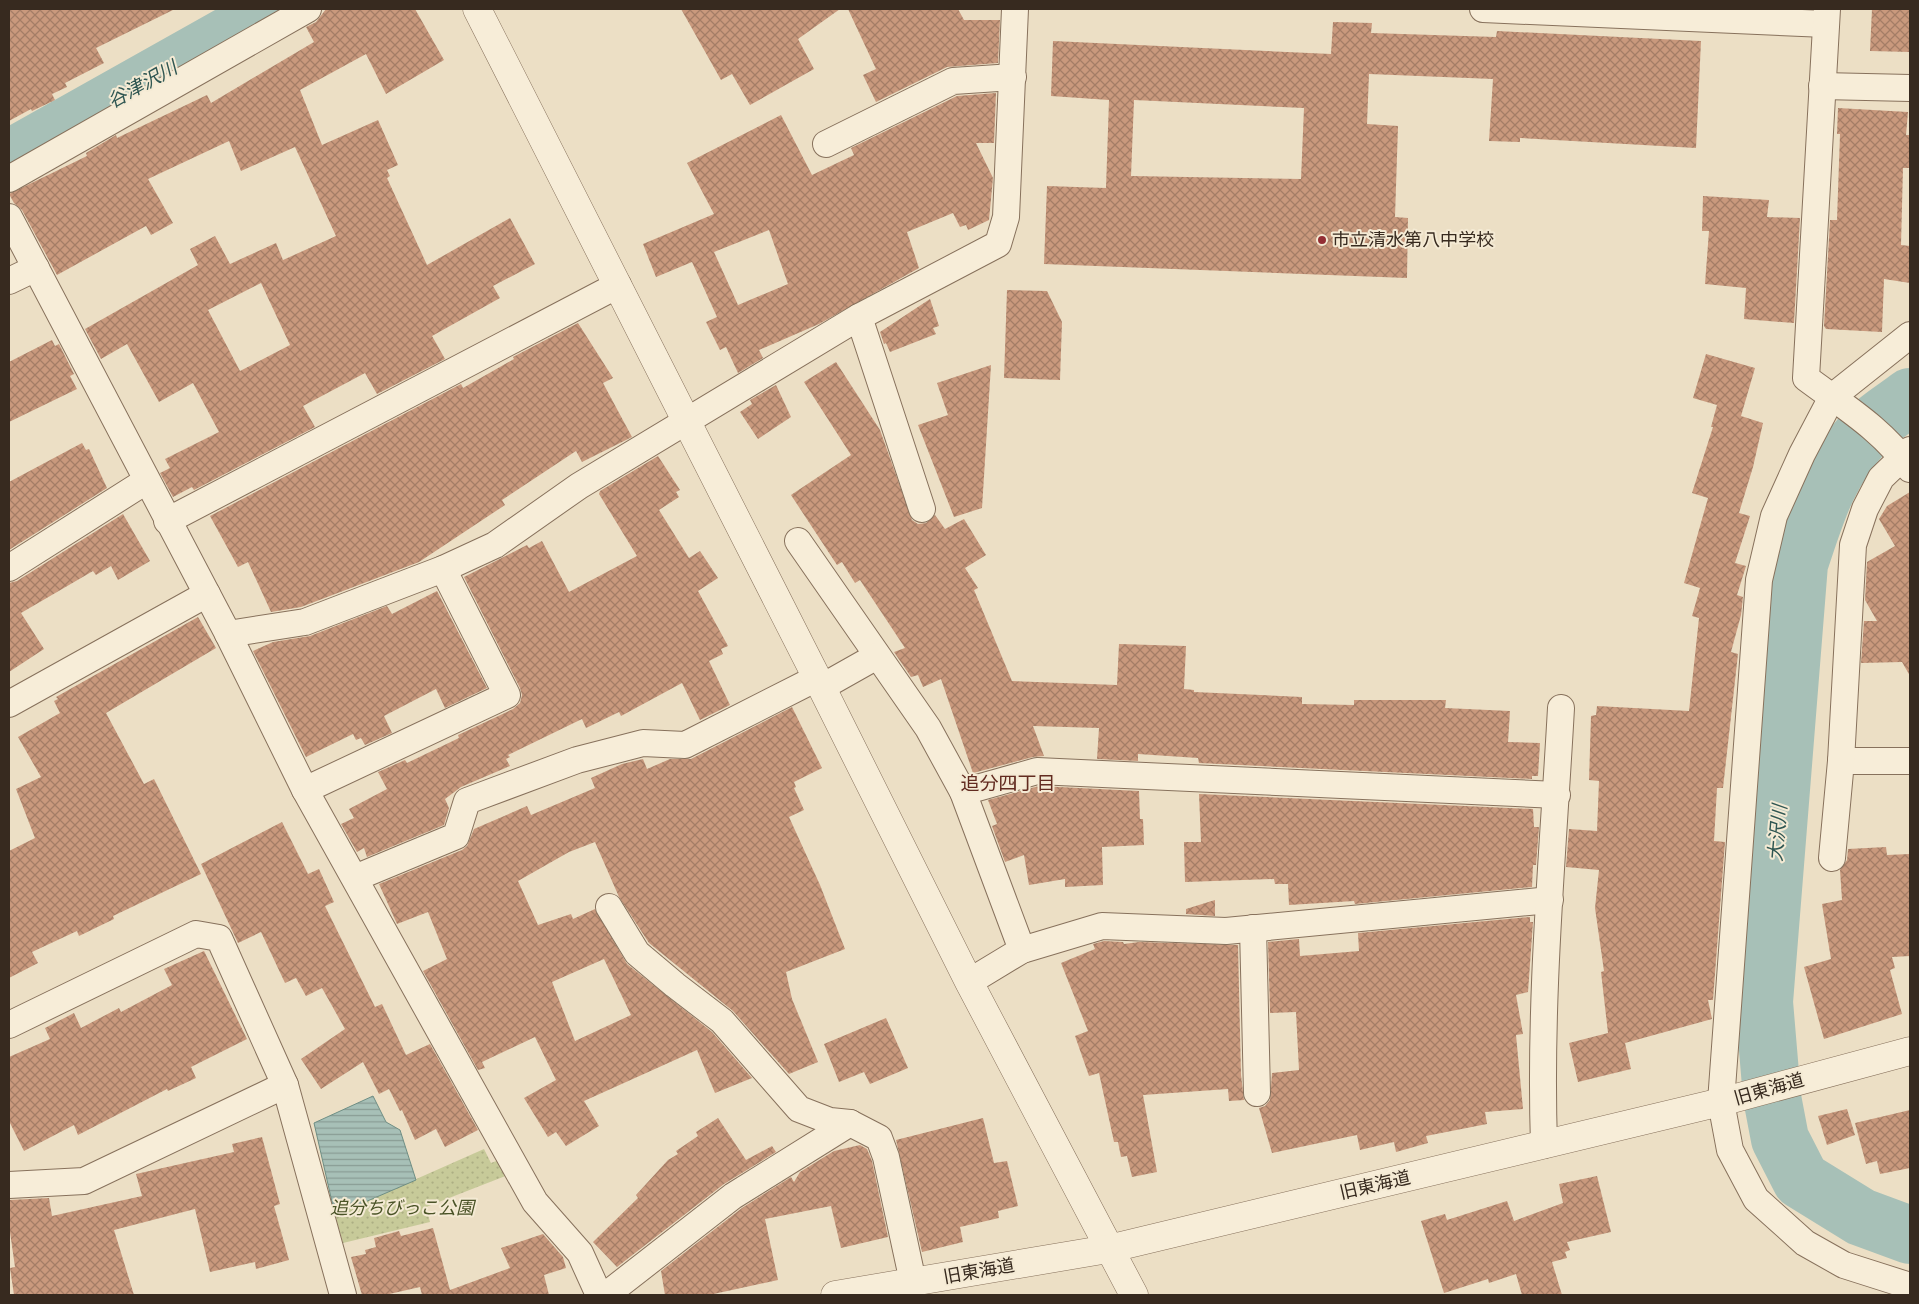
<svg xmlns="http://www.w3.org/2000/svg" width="1919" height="1304" font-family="Literata,'Noto Sans JP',serif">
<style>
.park{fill:url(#park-dots)}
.water{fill:url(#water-rules);stroke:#6e8e84}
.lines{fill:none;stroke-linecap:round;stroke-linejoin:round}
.river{stroke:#a7c0b7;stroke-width:58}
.building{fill:url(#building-cross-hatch);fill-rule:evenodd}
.minor-casing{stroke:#87715c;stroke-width:28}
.tertiary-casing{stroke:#87715c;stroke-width:29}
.minor{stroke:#f7edd8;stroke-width:26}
.tertiary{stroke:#f7edd8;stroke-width:28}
.poi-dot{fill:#932e34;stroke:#f4ead4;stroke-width:2}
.labels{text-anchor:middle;stroke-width:4;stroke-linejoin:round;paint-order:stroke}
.poi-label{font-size:18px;fill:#372a1f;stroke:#f4ead4;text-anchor:start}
.street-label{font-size:18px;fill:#372a1f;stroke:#f4ead4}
.park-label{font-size:18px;font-style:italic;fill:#4a5327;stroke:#f4ead4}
.water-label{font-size:19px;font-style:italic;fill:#2f5652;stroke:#f4ead4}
.neighbourhood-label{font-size:19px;fill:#622b20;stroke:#f4ead4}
</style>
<defs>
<pattern id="park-dots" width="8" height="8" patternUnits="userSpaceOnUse" patternTransform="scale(1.25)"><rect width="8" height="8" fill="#c7ca99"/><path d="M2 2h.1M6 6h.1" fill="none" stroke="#acae83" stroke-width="1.8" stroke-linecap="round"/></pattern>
<pattern id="water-rules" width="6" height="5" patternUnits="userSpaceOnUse" patternTransform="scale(1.25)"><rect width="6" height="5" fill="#a7c0b7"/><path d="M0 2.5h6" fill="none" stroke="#899c94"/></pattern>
<pattern id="building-cross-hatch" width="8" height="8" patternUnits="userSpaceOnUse" patternTransform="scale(1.25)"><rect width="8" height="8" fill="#c9997d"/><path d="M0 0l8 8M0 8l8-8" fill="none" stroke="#a47d66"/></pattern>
</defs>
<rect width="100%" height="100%" fill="#ecdfc5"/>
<polygon class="park" points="484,1149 491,1163 499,1160 508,1175 426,1207 430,1222 343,1243 335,1215"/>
<polygon class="water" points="373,1096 386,1122 400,1130 416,1180 335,1215 314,1123"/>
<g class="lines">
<g class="river">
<polyline points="9,159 276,9"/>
<path d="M1910 397C1896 408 1877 419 1865 432 1827 473 1816 513 1799 564L1764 1002 1772 1097 1780 1139 1801 1180 1861 1217 1910 1235"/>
</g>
</g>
<g class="building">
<polygon points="9,9 175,9 96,48 104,63 65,83 67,87 52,94 55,100 32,111 31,109 9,121"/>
<path d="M326 9H415L444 60 386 94 366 54 300 90 322 145 378 120 398 165 387 170 390 176 387 178 427 265 510 218 535 264 493 286 500 298 432 336 445 359 377 394 365 373 303 406 315 427 194 490 192 487 173 497 160 473 170 468 165 459 219 432 193 383 159 402 127 344 101 359 85 329 198 265 190 249 215 236 230 264 276 243 283 260 336 236 295 147 241 171 229 141 148 179 173 223 151 235 146 226 57 275 22 210 14 203 9 194 87 156 86 153 116 135 117 138 207 95 211 103 314 42 306 27 316 22ZM261 283 290 345 240 371 208 310Z"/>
<polygon points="681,9 840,9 798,39 814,69 750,105 732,74 721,80"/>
<polygon points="848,9 958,9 964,20 1000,20 998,63 947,67 876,102 863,75 876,69"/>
<polygon points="1872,9 1910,9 1910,52 1870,51"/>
<path d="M1333 22 1372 23 1371 33 1496 37 1497 31 1701 41 1696 148 1520 138V142L1489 141 1493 79 1369 74 1367 124 1398 126 1395 217 1408 218 1407 278 1044 264 1047 186 1106 188 1109 100 1051 96 1053 41 1331 54ZM1134 100 1304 108 1301 179 1131 176Z"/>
<path d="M996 93 994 143H976L993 178 989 220 968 230 966 225 960 227 953 213 907 232 919 268 819 324 759 350 763 358 738 373 726 347 720 350 706 322 717 317 692 262 656 277 643 244 714 214 687 163 781 115 812 175 854 155 851 148 957 96ZM769 230 788 284 738 305 714 252Z"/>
<polygon points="1838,108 1908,112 1906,135 1910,135 1910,168 1903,168 1901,245 1910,246 1910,283 1884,279 1882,332 1826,329 1824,326 1830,220 1837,220 1840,134 1837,134"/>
<polygon points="1703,196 1769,200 1767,217 1800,218 1794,323 1744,319 1746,288 1705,284 1709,231 1702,231"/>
<polygon points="1007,290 1047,291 1062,322 1060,380 1004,378"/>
<polygon points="930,299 939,326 933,328 936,334 890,352 886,343 884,344 880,332"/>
<polygon points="578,323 613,378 603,383 632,437 582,462 576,451 502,500 505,505 419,562 301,607 271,612 248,562 238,567 210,516 461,384 463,388 514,359 513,357"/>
<polygon points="52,340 55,346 59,344 74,374 70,376 77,389 9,422 9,362"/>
<polygon points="1706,354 1755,368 1741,416 1763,423 1753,467 1739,513 1750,516 1735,563 1746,566 1737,595 1743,597 1741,615 1731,652 1738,654 1723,788 1717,788 1714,841 1725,842 1713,1000 1708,1000 1712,1019 1625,1043 1631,1069 1578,1082 1569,1043 1608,1033 1601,972 1604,971 1595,908 1599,870 1566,867 1569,829 1597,831 1599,781 1589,780 1591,716 1596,715 1597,706 1689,711 1699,618 1692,616 1700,588 1684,583 1708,498 1692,493 1713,427 1711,427 1717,405 1693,398"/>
<polygon points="836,362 880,430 912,520 918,524 926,523 935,515 945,529 964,519 986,555 965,568 978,588 974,590 1012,681 1117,685 1119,644 1186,646 1184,689 1194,690 1194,692 1302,697 1302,704 1354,705 1354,700 1446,700 1445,708 1510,711 1508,742 1540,743 1538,776 1532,776 1532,779 1199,763 1198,758 1138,754 1138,761 1097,759 1099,728 1033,726 1044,756 1033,757 973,773 941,679 923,687 918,675 911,677 894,652 905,648 860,580 855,583 842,562 837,565 791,495 851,455 804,382"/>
<polygon points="991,365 982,508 954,517 918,425 948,415 937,383"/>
<polygon points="776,385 791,417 758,439 740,412 752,404 750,400"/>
<polygon points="82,443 86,450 89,449 107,488 9,550 9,482"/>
<polygon points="658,456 680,490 676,492 679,497 659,510 689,558 700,551 718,578 698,591 728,646 721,649 723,654 709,661 730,705 700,720 682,683 621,716 619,712 586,728 582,719 508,755 510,757 506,759 510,766 461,787 445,799 449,808 444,825 367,857 364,848 357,852 341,824 354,818 349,809 387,789 378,772 405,760 407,763 459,738 458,735 513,709 520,703 522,695 520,688 464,577 527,545 529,548 542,541 569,592 637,556 599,494 600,491"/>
<polygon points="1910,492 1910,676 1902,662 1861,663 1864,621 1877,621 1865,600 1867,562 1895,546 1879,519 1887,506"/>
<polygon points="123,514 150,561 118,580 111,566 96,575 93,571 21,613 44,649 9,672 9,583 17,581"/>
<polygon points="437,591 487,688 445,708 436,689 384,716 392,733 365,745 361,738 356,740 353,734 306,757 253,651 273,642 310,636 387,606 392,614"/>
<polygon points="198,617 216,648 106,713 144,784 154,779 201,874 113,916 114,919 79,936 77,931 32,952 38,963 9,978 9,851 35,838 16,789 41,777 18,737 60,713 54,701 58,699 56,697"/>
<path d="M792 707 822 768 794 782 796 787 794 788 804 810 789 817 820 885 845 949 786 972 792 999 818 1062 789 1074 733 1011 649 943 619 897 595 842 569 852 518 881 538 925 571 914 573 919 595 909 627 964 712 1032 752 1078 715 1093 697 1050 584 1101 599 1126 566 1146 556 1132 548 1137 524 1098 556 1080 535 1037 482 1062 485 1068 478 1070 423 971 447 959 428 912 397 924 379 884 462 850 467 846 474 829 527 806 531 815 595 788 591 778 622 764 643 759 647 769 670 759H691ZM604 959 631 1015 575 1041 552 982Z"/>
<polygon points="1039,786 1139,791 1140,819 1143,819 1144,845 1102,847 1103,885 1065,887 1065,879 1029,885 1024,855 1005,862 992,826 997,824 988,800"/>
<polygon points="1199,794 1533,809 1534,827 1539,827 1536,865 1533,865 1532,887 1355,904 1354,901 1289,905 1288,884 1275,884 1274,879 1185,882 1184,842 1201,842"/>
<polygon points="282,822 308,874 319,869 334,902 325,906 375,1007 382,1004 406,1055 430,1044 478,1130 445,1147 436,1129 415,1140 402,1110 400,1111 389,1089 379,1094 363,1062 321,1089 301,1059 345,1029 322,988 306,996 296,978 285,983 261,932 238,943 201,864"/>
<polygon points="1886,847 1887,855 1910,854 1910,956 1892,957 1895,968 1890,970 1902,1014 1824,1039 1804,967 1831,959 1822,904 1842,900 1840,870 1847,860 1848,849"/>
<polygon points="1215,900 1215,916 1186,914 1186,909"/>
<polygon points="1530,917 1530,922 1533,922 1528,992 1516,995 1523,1034 1516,1035 1523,1109 1485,1112 1487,1124 1426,1136 1428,1143 1396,1152 1394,1142 1360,1150 1357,1135 1272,1153 1259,1108 1265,1106 1270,1100 1272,1073 1299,1070 1296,1012 1270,1013 1268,942 1299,939 1300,956 1359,951 1358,933"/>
<polygon points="1104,941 1123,942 1124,944 1139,942 1238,945 1241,1075 1244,1100 1229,1101 1228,1089 1143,1095 1157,1172 1132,1177 1127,1156 1121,1157 1118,1142 1114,1142 1099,1073 1089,1076 1075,1036 1088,1031 1061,963 1095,949 1093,944"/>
<polygon points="204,951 247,1039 191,1067 196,1078 168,1091 167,1089 78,1135 74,1125 24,1151 9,1121 9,1057 50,1039 45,1028 74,1013 81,1028 119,1008 121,1012 172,985 164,969"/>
<polygon points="886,1018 908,1068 870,1084 864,1072 839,1082 824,1044"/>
<polygon points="1847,1109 1855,1135 1827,1145 1818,1116"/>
<polygon points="1910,1110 1910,1168 1880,1174 1877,1161 1866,1164 1855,1123"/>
<polygon points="718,1118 746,1160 772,1146 776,1152 724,1184 617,1267 593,1242 638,1198 636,1195 668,1160 678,1154 676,1151 698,1136 696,1132"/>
<polygon points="983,1118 994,1163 1007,1161 1018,1206 998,1211 999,1218 960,1227 963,1242 922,1252 896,1140"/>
<polygon points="262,1137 280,1204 274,1206 289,1260 256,1269 255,1262 210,1272 195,1209 114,1230 134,1295 14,1295 10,1268 15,1267 9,1225 9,1200 49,1198 52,1216 142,1196 136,1174 234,1152 232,1144"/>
<polygon points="860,1145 867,1149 872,1161 888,1237 841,1248 831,1206 765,1219 778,1280 709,1295 665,1295 661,1271 742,1208 791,1177 794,1182 800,1172 834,1151"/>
<polygon points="1597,1176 1611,1232 1567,1242 1570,1250 1565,1252 1567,1258 1552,1262 1562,1295 1522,1295 1516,1274 1489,1283 1488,1279 1444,1293 1421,1221 1445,1214 1447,1220 1507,1201 1514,1221 1563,1203 1559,1184"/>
<polygon points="433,1228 450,1290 510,1268 501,1248 543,1234 563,1257 566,1268 544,1275 549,1295 422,1295 420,1287 385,1295 362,1295 351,1257 366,1254 365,1250 376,1247 374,1238 399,1231 401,1236"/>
</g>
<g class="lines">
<g class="minor-casing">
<g id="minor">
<polyline points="1483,9 1826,24"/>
<path d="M1827 9 1806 378C1842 405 1885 431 1910 469"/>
<polyline points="1822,86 1910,88"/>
<polyline points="826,144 953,81 1013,77"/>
<polyline points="9,179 308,9"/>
<polyline points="9,217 228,634 305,790 535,1202 580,1253 599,1295"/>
<polyline points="9,281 36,268"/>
<polyline points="859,317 998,244 1006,217 1015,9"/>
<polyline points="1910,335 1832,397 1802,454 1774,516 1759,580 1721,1102 1730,1150 1756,1199 1805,1243 1844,1265 1910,1286"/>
<polyline points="167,521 618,285"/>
<polyline points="798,541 928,728 963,792 1022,950"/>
<polyline points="9,568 146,481"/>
<polyline points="228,634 305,622 443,569 495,545 579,486 859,317 922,509"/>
<polyline points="822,687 877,656"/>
<polyline points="9,704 207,594"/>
<polyline points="1841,761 1910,761"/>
<polyline points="305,790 507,695 443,569"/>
<polyline points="963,792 1037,771 1557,795"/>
<polyline points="1832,858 1841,761 1853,545 1865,509 1881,478 1910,450"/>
<polyline points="355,878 456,836 467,801 577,760 643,743 685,745 817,678"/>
<polyline points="609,907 637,953 675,985 722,1021 799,1109 830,1121 850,1123 879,1138 886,1157 913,1282"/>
<polyline points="1253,928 1257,1093"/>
<polyline points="969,982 1022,950 1102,926 1226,931 1550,900"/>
<polyline points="9,1025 196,934 219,938 285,1085 343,1295"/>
<path d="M1544 1145C1539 999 1553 853 1561 708"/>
<polyline points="9,1185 84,1181 285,1085"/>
<polyline points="606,1295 733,1196 850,1123"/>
</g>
</g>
<g class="tertiary-casing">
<g id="tertiary">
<polyline points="477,9 817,678 969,982 1134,1295"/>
<polyline points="835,1295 1108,1249 1721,1102 1910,1051"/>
</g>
</g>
<use href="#minor" class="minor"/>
<use href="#tertiary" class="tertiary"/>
</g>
<circle class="poi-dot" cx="1322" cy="240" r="5"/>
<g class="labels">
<g class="poi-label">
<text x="1332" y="246">市立清水第八中学校</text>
</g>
<g class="street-label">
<text transform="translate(1769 1089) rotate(-16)" y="6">旧東海道</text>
<text transform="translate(1375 1185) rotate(-13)" y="6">旧東海道</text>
<text transform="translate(979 1271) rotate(-10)" y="6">旧東海道</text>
</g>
<g class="park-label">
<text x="402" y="1214">追分ちびっこ公園</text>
</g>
<g class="water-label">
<text transform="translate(142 84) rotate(-29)" y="7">谷津沢川</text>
<text transform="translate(1777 833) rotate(-85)" y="7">大沢川</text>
</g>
<g class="neighbourhood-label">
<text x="1008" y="790">追分四丁目</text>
</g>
</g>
<rect width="1919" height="1304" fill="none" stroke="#372a1f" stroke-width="20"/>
</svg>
